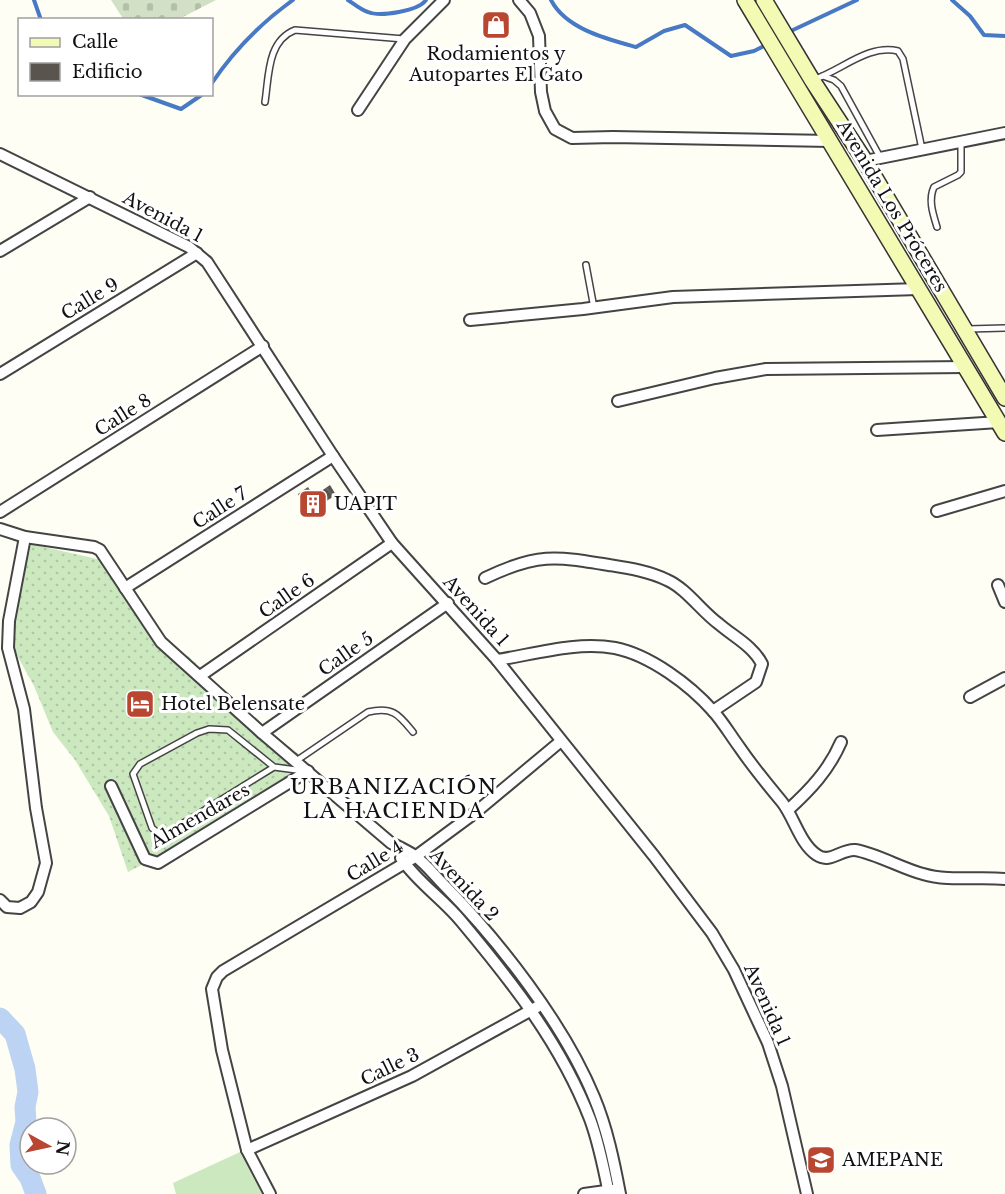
<svg xmlns="http://www.w3.org/2000/svg" width="1005" height="1194" font-family="'Libre Baskerville',serif">
<style>
.grass{fill:url(#grass-dots)}
.cemetery{fill:url(#cemetery-stones)}
.park{fill:#cce8bf}
.lines{fill:none;stroke-linecap:round;stroke-linejoin:round}
.stream{stroke:#4879c5;stroke-width:4}
.river{stroke:#bcd3f3;stroke-width:21}
.building{fill:url(#building-back-hatch)}
.service-casing{stroke:#444;stroke-width:8}
.minor-casing{stroke:#444;stroke-width:14}
.secondary-casing{stroke:#333;stroke-width:18}
.service{stroke:#fff;stroke-width:5}
.minor{stroke:#fff;stroke-width:10}
.secondary{stroke:#f3fab4;stroke-width:15}
.labels{text-anchor:middle;stroke-width:6;stroke-linejoin:round;paint-order:stroke}
.poi-label{font-size:18px;fill:#111;stroke:#fff;text-anchor:start}
.street-label{font-size:18px;fill:#111;stroke:#fff}
.quarter-label{font-size:21px;letter-spacing:1.5px;fill:#111;stroke:#fff}
</style>
<defs>
<pattern id="grass-dots" width="8" height="8" patternUnits="userSpaceOnUse" patternTransform="scale(1.5)"><rect width="8" height="8" fill="#cce8bf"/><path d="M2 2h.1M6 6h.1" fill="none" stroke="#aec6a3" stroke-width="1.8" stroke-linecap="round"/></pattern>
<pattern id="cemetery-stones" width="16" height="16" patternUnits="userSpaceOnUse" patternTransform="scale(1.5)"><rect width="16" height="16" fill="#d2e1c6"/><path d="M2 7V4a2 2 0 0 1 4 0v3zM10 15v-3a2 2 0 0 1 4 0v3z" fill="#b3c0a9"/></pattern>
<pattern id="building-back-hatch" width="6" height="6" patternUnits="userSpaceOnUse" patternTransform="scale(1.5)"><rect width="6" height="6" fill="#59544d"/><path d="M-1 5l2 2M0 0l6 6M5-1l2 2" fill="none" stroke="#6c6862"/></pattern>
</defs>
<rect width="100%" height="100%" fill="#fefef5"/>
<polygon class="grass" points="31,544 106,561 159,636 189,657 258,722 301,756 293,774 169,851 128,872 109,816 75,760 53,732 34,686 9,641 26,550"/>
<polygon class="cemetery" points="111,0 216,0 179,19 124,20"/>
<polygon class="park" points="240,1152 262,1194 176,1194 173,1183"/>
<g class="lines">
<g class="stream">
<polyline points="34,0 41,20"/>
<path d="M348 0C354 4 361 10 368 12 380 17 419 11 426 0"/>
<path d="M551 0C566 29 607 39 636 47L664 31 685 25 731 56 754 51 762 47"/>
<polyline points="952,0 970,16 984,35 1005,36"/>
<polyline points="793,30 857,0"/>
<path d="M212 83C234 50 261 23 293 0"/>
<polyline points="139,94 181,109 203,94"/>
</g>
<polyline class="river" points="0,1018 15,1034 25,1069 28,1092 25,1107 26,1122 20,1145 21,1165 30,1178 36,1194"/>
</g>
<polygon class="building" points="330,485 336,495 309,512 298,494 308,487 314,496"/>
<g class="lines">
<g class="service-casing">
<g id="service">
<polyline points="823,76 834,80 841,86 880,157"/>
<path d="M815 79C842 70 868 44 898 51L903 59 922 149"/>
<path d="M265 102C269 76 267 41 295 30L404 39"/>
<path d="M937 227C933 214 928 200 934 187L958 175 961 172V142"/>
<polyline points="586,265 594,308"/>
<polyline points="968,329 1005,328"/>
<path d="M296 761 368 712C393 706 399 715 413 732"/>
<polyline points="274,767 166,834 158,833 152,828 133,774 140,764 197,733 209,729 228,730 274,767 304,771"/>
</g>
</g>
<g class="minor-casing">
<g id="minor">
<polyline points="519,0 530,13 539,36 541,92 545,111 555,129 572,138 613,137 831,141"/>
<polyline points="358,110 405,39 444,0"/>
<polyline points="0,154 189,247 207,262 333,456 392,543 497,660 654,856 712,933 734,970 768,1043 782,1086 807,1194"/>
<polyline points="865,161 1005,133"/>
<polyline points="0,251 90,197"/>
<polyline points="470,320 583,309 673,297 918,289"/>
<polyline points="0,374 197,253"/>
<polyline points="618,401 715,378 766,369 966,367"/>
<polyline points="877,430 999,422"/>
<polyline points="937,511 1005,491"/>
<polyline points="0,512 263,346"/>
<path d="M0 529 25 537 94 547 100 550 161 642 262 733 391 843C399 847 408 851 415 856 426 864 435 876 444 885 499 941 564 1024 594 1097 607 1128 614 1162 620 1194"/>
<path d="M485 578C537 553 555 556 609 565 628 568 649 571 667 580 687 589 701 611 719 624 734 637 753 646 762 664L756 682 713 711"/>
<polyline points="998,585 1005,602"/>
<polyline points="125,588 333,456"/>
<path d="M497 660C535 654 577 641 615 648 650 655 690 685 713 711 723 722 731 736 740 748 753 767 767 784 782 802 794 817 800 844 817 855 830 864 841 849 855 850 875 853 903 869 923 874 949 882 978 876 1005 879"/>
<polyline points="200,676 392,543"/>
<polyline points="970,697 1005,678"/>
<polyline points="262,733 448,603"/>
<polyline points="111,786 145,859 158,863 308,771"/>
<path d="M788 810C810 790 829 770 841 742"/>
<path d="M401 858C417 882 443 899 461 921 512 982 561 1044 590 1119 599 1143 604 1169 609 1194"/>
<polyline points="0,900 7,907 20,908 31,902 38,892 46,863 36,808 24,709 8,648 9,621 25,537"/>
<polyline points="247,1150 412,1076 537,1007"/>
<polyline points="270,1194 247,1150 222,1050 212,989 217,977 223,971 415,857 476,812 561,741"/>
<polyline points="584,1194 613,1190"/>
</g>
</g>
<g class="secondary-casing">
<g id="secondary">
<polyline points="745,0 1005,433"/>
<polyline points="764,0 812,80 865,161 1005,398"/>
</g>
</g>
<use href="#service" class="service"/>
<use href="#minor" class="minor"/>
<use href="#secondary" class="secondary"/>
</g>
<defs>
<g id="shop-square" transform="scale(1.5)"><rect x="-9" y="-9" width="18" height="18" rx="4" fill="#b94630" stroke="#fff"/><path d="M-5-2.5h2.3a2.7 3.5 0 0 1 5.4 0H5L5.5 6h-11ZM-1.5-2.5h3a1.5 2.3 0 0 0-3 0Z" fill="#fff"/></g>
<g id="building-square" transform="scale(1.5)"><rect x="-9" y="-9" width="18" height="18" rx="4" fill="#b94630" stroke="#fff"/><path d="M-4-6H4V6H1V3H-1V6H-4ZM-2.5-4.3h1.7v1.8h-1.7ZM.8-4.3h1.7v1.8H.8ZM-2.5-1h1.7V.8h-1.7ZM.8-1h1.7V.8H.8Z" fill="#fff"/></g>
<g id="hotel-square" transform="scale(1.5)"><rect x="-9" y="-9" width="18" height="18" rx="4" fill="#b94630" stroke="#fff"/><path d="M-6-4.5h1.5V1H6V5H4.5V3h-9V5H-6ZM-4 0a1.8 1.8 0 1 1 3.6 0ZM.5 0V-2.5h3Q6-2.5 6 0Z" fill="#fff"/></g>
<g id="school-square" transform="scale(1.5)"><rect x="-9" y="-9" width="18" height="18" rx="4" fill="#b94630" stroke="#fff"/><path d="M0-5L7-2L0 1L-7-2ZM-4 1L0 2.5L4 1V4Q0 6-4 4Z" fill="#fff"/></g>
</defs>
<g fill-rule="evenodd">
<use href="#shop-square" x="496" y="25"/>
<use href="#building-square" x="313" y="504"/>
<use href="#hotel-square" x="140" y="704"/>
<use href="#school-square" x="821" y="1160"/>
</g>
<g class="labels">
<g class="poi-label">
<text x="496" y="60" text-anchor="middle">Rodamientos y<tspan x="496" dy="21">Autopartes El Gato</tspan></text>
<text x="334" y="510">UAPIT</text>
<text x="161" y="710">Hotel Belensate</text>
<text x="842" y="1166">AMEPANE</text>
</g>
<g class="street-label">
<text transform="translate(892 206) rotate(59)" y="6">Avenida Los Próceres</text>
<text transform="translate(163 217) rotate(28)" y="6">Avenida 1</text>
<text transform="translate(90 299) rotate(-31)" y="6">Calle 9</text>
<text transform="translate(123 415) rotate(-32)" y="6">Calle 8</text>
<text transform="translate(220 508) rotate(-33)" y="6">Calle 7</text>
<text transform="translate(287 596) rotate(-35)" y="6">Calle 6</text>
<text transform="translate(476 611) rotate(48)" y="6">Avenida 1</text>
<text transform="translate(346 654) rotate(-35)" y="6">Calle 5</text>
<text transform="translate(200 816) rotate(-30)" y="6">Almendares</text>
<text transform="translate(375 861) rotate(-31)" y="6">Calle 4</text>
<text transform="translate(464 885) rotate(47)" y="6">Avenida 2</text>
<text transform="translate(767 1005) rotate(66)" y="6">Avenida 1</text>
<text transform="translate(390 1067) rotate(-26)" y="6">Calle 3</text>
</g>
<g class="quarter-label">
<text x="394" y="794">URBANIZACIÓN<tspan x="394" dy="24">LA HACIENDA</tspan></text>
</g>
</g>
<rect x="18" y="18" width="195" height="78" fill="#ffffff" stroke="#a0a0a0" stroke-width="1.5"/>
<rect x="30" y="38" width="30" height="9" fill="#f3fab4" stroke="#a0a0a0" stroke-width="1.5"/>
<text x="72" y="48" font-size="18" fill="#111111">Calle</text>
<rect x="30" y="63" width="30" height="18" fill="#59544d" stroke="#a0a0a0" stroke-width="1.5"/>
<text x="72" y="78" font-size="18" fill="#111111">Edificio</text>
<g transform="translate(48 1146) rotate(98)"><circle r="28" fill="#ffffff" stroke="#a0a0a0" stroke-width="1.5"/>
<path d="M0-4.5L10 22L0 15L-10 22Z" fill="#b94630"/>
<text y="-9" font-size="16" font-weight="bold" text-anchor="middle" fill="#111111">N</text>
</g>
</svg>
